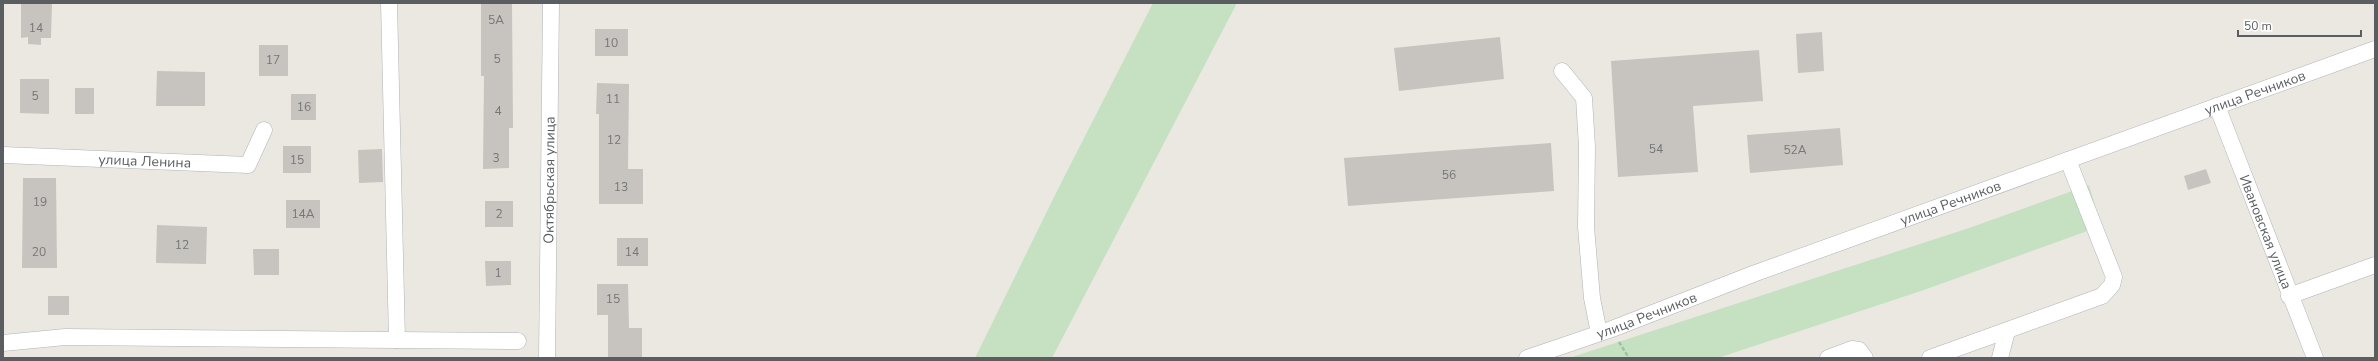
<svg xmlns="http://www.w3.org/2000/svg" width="2378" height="361" font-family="'Nunito Sans',sans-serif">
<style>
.green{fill:#c5e1c1}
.building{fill:#c7c3be}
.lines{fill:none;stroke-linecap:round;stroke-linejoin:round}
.minor-casing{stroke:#afb3b6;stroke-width:17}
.path{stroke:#9cc3a1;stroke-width:2.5;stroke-dasharray:4 2;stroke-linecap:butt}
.minor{stroke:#fff;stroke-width:16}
.labels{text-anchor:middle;stroke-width:3;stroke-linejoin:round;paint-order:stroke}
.number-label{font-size:12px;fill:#757778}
.street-label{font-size:14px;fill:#5a5e61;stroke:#fff}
</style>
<rect width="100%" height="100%" fill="#ebe8e2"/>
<g class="green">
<polygon points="1153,3 1237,3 1052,358 975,358 1057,191"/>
<polygon points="2089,185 2101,226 1924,290 1718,358 1569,358 1969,228"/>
</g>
<g class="building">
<polygon points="21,3 52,3 51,38 41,38 41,45 28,44 28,37 21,38"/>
<polygon points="481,4 512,4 513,128 509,128 509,168 483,169 484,76 481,76"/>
<rect x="595" y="29" width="33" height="27"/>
<polygon points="1822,32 1824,71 1798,73 1796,34"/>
<polygon points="1500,37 1504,79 1399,91 1394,48"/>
<rect x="259" y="45" width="29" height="31"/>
<polygon points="1759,50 1763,101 1693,106 1698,172 1618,177 1611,61"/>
<polygon points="157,71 205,72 205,106 156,106"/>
<polygon points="20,79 49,79 49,114 20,113"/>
<polygon points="597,83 629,84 628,169 643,169 643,204 599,204 599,114 596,114"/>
<rect x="75" y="88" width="19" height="26"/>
<rect x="291" y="94" width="25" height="26"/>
<polygon points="1840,128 1843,165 1750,173 1747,135"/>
<polygon points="1551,143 1554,191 1348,206 1344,158"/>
<rect x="283" y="146" width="28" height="27"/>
<polygon points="382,149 383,182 359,183 358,150"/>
<polygon points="2206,169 2211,183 2188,190 2184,176"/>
<polygon points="23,178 56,178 57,268 22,268"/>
<rect x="286" y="200" width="34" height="28"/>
<rect x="485" y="201" width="28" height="26"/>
<polygon points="157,225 207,227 206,264 156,263"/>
<rect x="617" y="238" width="31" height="28"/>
<polygon points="253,249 279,249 279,275 254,275"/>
<polygon points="485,261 511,261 511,285 486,286"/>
<polygon points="597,284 628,284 629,328 642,328 642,358 608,358 608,315 597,315"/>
<rect x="48" y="296" width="21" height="19"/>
</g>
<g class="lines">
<g class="minor-casing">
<g id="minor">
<polyline points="389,3 397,340"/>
<polyline points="1562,71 1584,98 1587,147 1586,227 1592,298 1599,333"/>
<path id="s1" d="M2217 106 2315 358"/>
<path id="s2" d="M3 155 248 165 264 130"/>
<polyline points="2289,296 2375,265"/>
<polyline points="3,343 65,337 518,341"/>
<path id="s3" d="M547 358 551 3"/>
<path id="s4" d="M1527 358 1612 329 1753 274 2375 49"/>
<polyline points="1828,358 1852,349 1859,350 1865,358"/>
<polyline points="1930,358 2102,296 2112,285 2114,277 2068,160"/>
<polyline points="2000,358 2007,331"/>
</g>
</g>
<polyline class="path" points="1619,342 1629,358"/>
<use href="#minor" class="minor"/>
</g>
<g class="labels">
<g class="number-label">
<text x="496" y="24">5А</text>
<text x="36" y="32">14</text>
<text x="611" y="47">10</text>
<text x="497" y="63">5</text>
<text x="273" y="64">17</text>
<text x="35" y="100">5</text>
<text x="613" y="103">11</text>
<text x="304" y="111">16</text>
<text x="498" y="115">4</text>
<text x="614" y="144">12</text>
<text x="1656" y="153">54</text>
<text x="1795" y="154">52А</text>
<text x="496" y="162">3</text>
<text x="297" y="164">15</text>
<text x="1449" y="179">56</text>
<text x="621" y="191">13</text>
<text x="40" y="206">19</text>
<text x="303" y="218">14А</text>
<text x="499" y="218">2</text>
<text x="182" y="249">12</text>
<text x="39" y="256">20</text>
<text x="632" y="256">14</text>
<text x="498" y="277">1</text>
<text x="613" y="303">15</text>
</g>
<g class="street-label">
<text dy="5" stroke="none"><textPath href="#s4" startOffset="775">улица Речников</textPath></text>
<text dy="5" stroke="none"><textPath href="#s2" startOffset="142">улица Ленина</textPath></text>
<text dy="5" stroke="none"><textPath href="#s3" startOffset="178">Октябрьская улица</textPath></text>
<text dy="5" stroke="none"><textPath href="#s4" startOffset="451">улица Речников</textPath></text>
<text dy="5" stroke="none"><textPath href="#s1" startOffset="135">Ивановская улица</textPath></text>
<text dy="5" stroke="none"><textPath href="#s4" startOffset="127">улица Речников</textPath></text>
</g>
</g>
<rect width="2378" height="361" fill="none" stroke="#5a5e61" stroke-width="8"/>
<path d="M2238 30v6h123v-6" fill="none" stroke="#5a5e61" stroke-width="2"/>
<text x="2244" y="30" font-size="12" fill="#5a5e61" stroke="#ffffff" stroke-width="3" paint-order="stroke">50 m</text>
</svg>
